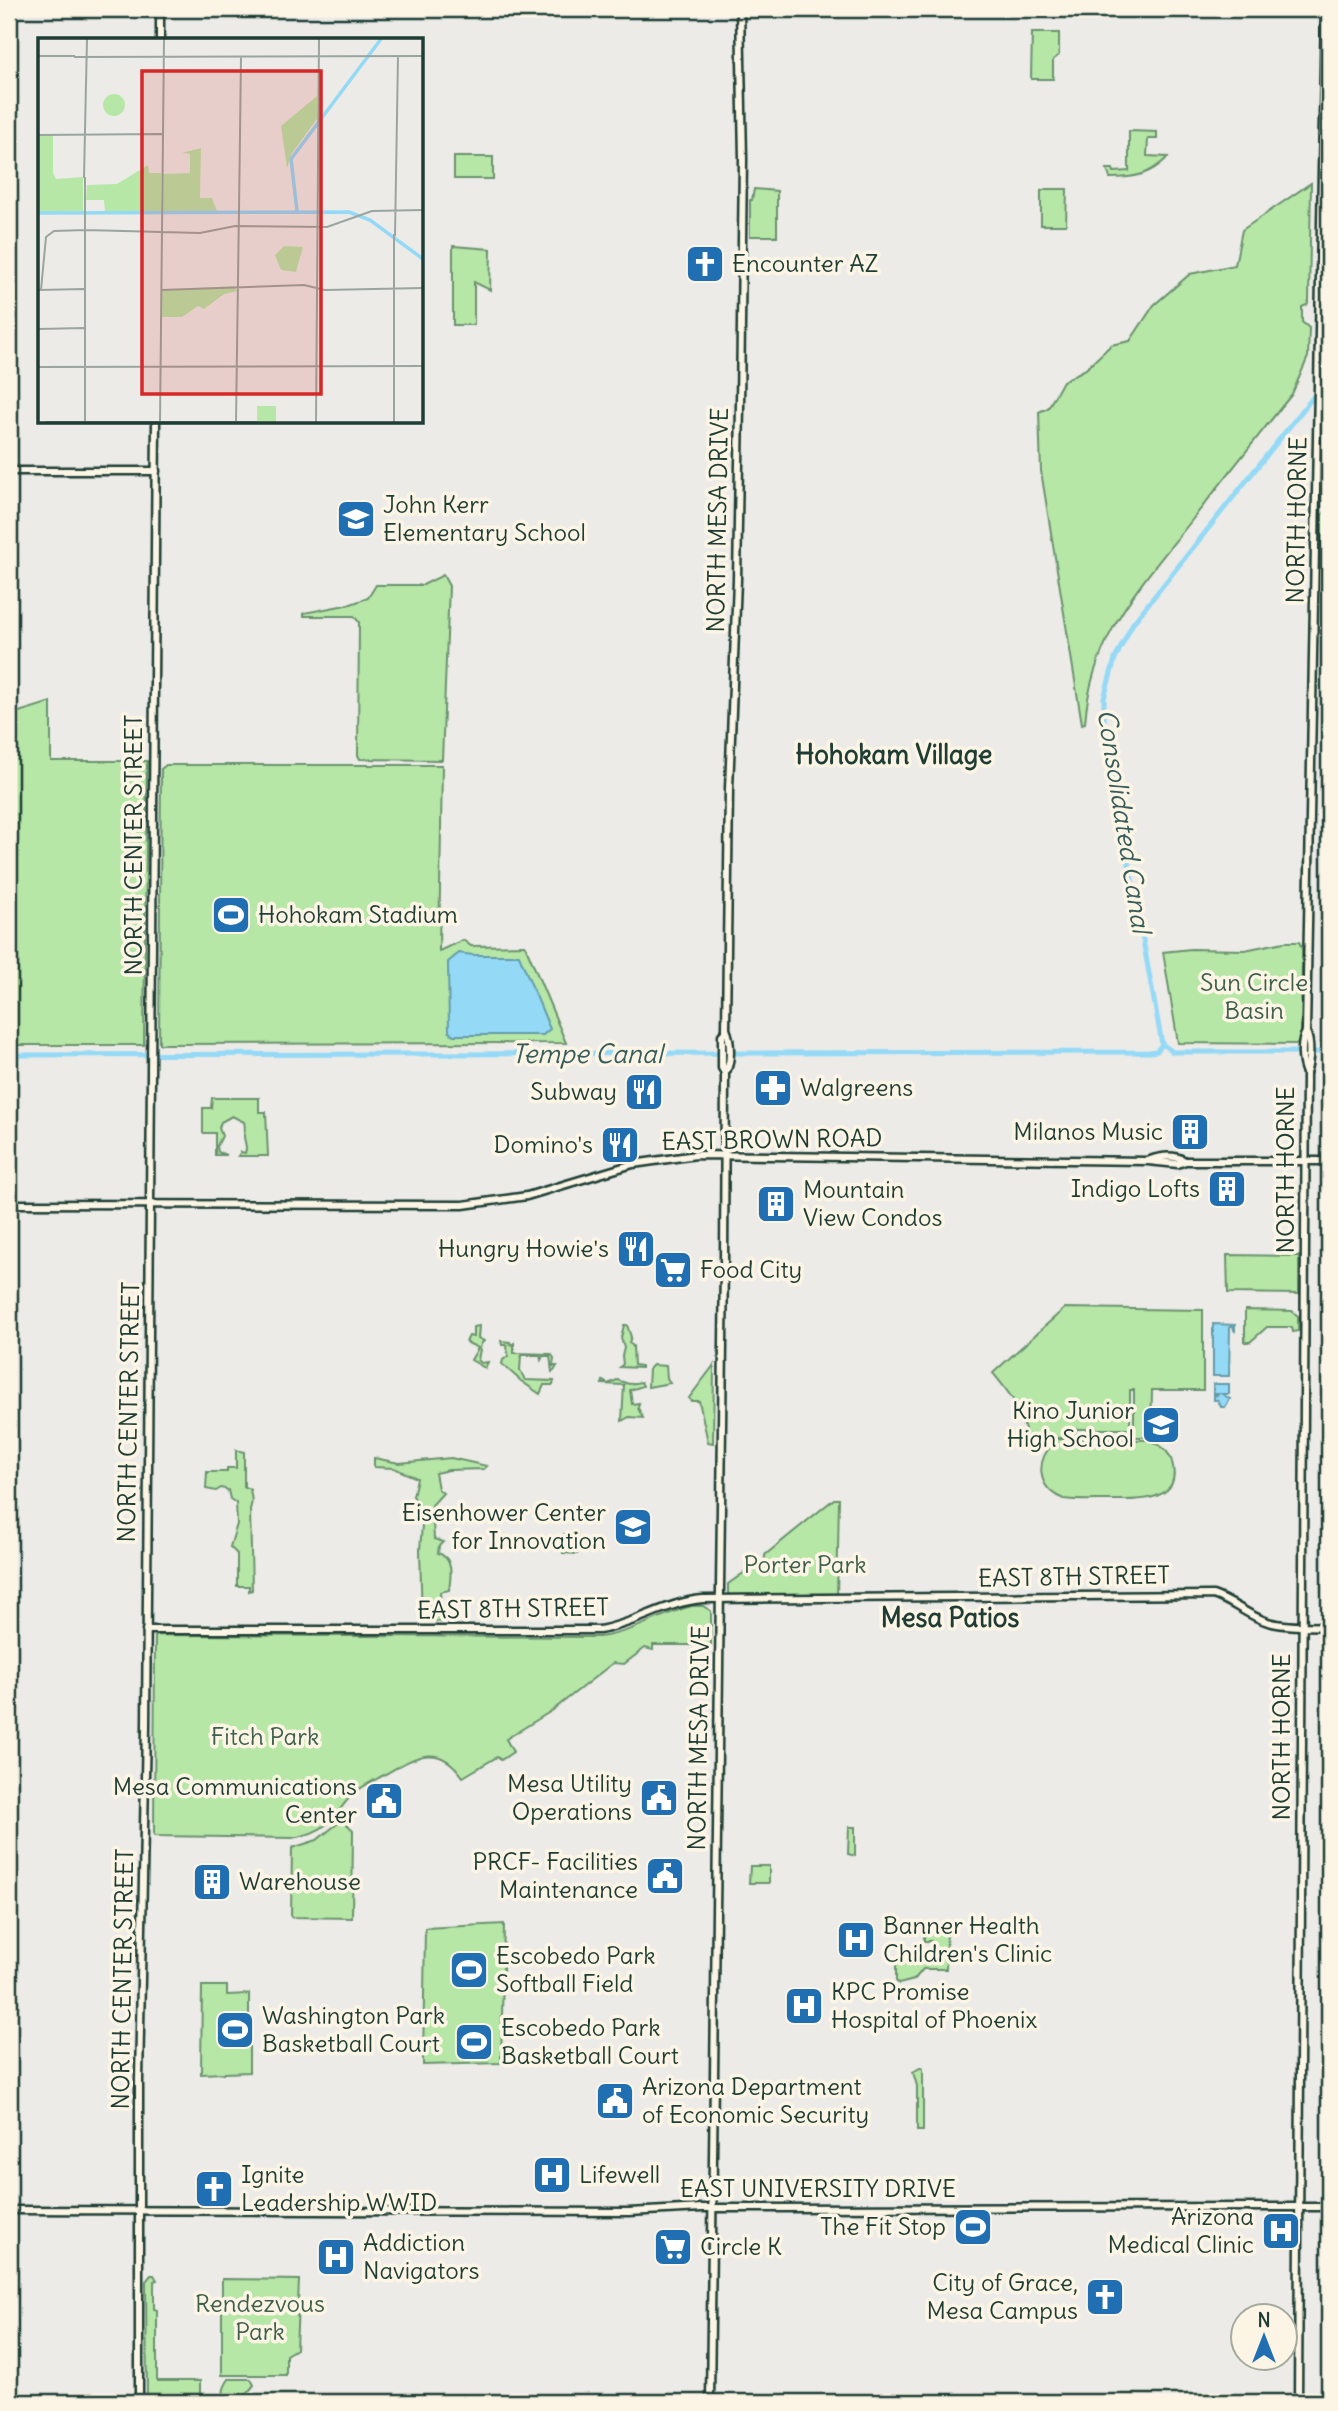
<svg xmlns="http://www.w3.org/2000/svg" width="1338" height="2411" font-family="Delius,sans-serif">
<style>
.green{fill:#b7e7a7;stroke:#6b926e;stroke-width:2}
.water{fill:#94d9f6;stroke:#659ba8;stroke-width:2}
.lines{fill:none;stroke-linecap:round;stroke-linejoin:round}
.canal{stroke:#94d9f6;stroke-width:5}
.secondary-casing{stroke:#1f3d34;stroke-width:11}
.secondary{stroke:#fcf5e5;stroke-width:6}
.labels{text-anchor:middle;stroke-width:7;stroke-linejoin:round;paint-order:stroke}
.poi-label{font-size:24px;fill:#1f3d34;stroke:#fcf5e5;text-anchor:start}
.street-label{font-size:24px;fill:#1f3d34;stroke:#fcf5e5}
.park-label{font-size:24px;fill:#3d5f4b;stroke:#fcf5e5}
.neighbourhood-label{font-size:26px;font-weight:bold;fill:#1f3d34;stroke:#fcf5e5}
.water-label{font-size:26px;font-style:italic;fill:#365c5b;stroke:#fcf5e5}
.inset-river{fill:none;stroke:#94d9f6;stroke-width:3.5}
.inset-road{fill:none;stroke:#9aa59f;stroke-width:2}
.view{fill:#d62828;fill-opacity:0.15;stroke:#d62828;stroke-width:3.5}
.inset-edge{fill:none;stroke:#1f3d34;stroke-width:3.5}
</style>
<rect width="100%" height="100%" fill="#ecebe7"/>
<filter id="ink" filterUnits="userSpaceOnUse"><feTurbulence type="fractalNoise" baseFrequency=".0143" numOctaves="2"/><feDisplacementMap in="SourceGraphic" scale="14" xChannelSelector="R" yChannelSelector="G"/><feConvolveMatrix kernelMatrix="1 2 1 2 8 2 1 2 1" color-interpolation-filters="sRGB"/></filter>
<g filter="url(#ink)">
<g class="green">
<polygon points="1032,33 1059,33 1059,55 1053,60 1053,79 1031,79"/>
<path d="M1129 131 1157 132V139H1148L1147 156 1168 157C1150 175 1135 178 1110 178L1107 169H1113L1114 172 1129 171Z"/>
<rect x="454" y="157" width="39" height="22"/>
<path d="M1311 183 1309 300 1307 305 1302 307V322L1309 328 1308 357 1292 394C1258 436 1225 478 1192 520 1141 585 1091 636 1085 723L1082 724 1041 471 1039 412 1048 408 1063 381 1086 369 1111 345 1130 341 1154 305 1190 274 1235 265 1242 230Z"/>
<polygon points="754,189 777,191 777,236 750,236 750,200 752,200"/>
<polygon points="1046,189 1067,189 1066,225 1041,225 1041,191"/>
<polygon points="453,246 491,249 490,290 474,282 474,325 453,325"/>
<polygon points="1329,402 1329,453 1325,448 1325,406"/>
<polygon points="1329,508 1329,577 1327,577 1321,571 1322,515"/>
<polygon points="443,575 449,586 442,760 360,759 358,755 359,622 354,616 304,616 304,613 351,604 368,598 376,585 423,585"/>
<polygon points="51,702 51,761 147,761 144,1045 9,1045 9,715"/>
<polygon points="166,765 442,765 439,951 463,940 471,946 525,945 566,1043 159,1044 161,769"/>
<polygon points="1284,942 1299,942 1302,948 1301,1044 1178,1043 1163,952 1191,949 1245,950"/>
<path d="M212 1098H259V1112H266L268 1156H238L241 1152 245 1153C248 1146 244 1143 244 1136 244 1131 246 1128 244 1122L232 1116 221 1122 219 1128 222 1136 217 1146 218 1152 226 1155H215V1133H203V1108H211Z"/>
<polygon points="1227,1255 1299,1256 1299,1294 1228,1293"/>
<path d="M1065 1308 1203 1310V1390H1152L1151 1437H1134V1390H1130V1429H1076L1075 1438H1026C1023 1409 1010 1394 993 1373Z"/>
<polygon points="1245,1310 1292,1311 1298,1316 1298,1331 1293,1332 1292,1327 1267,1327 1250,1342 1245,1342"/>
<polygon points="624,1325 627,1325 631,1337 629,1343 633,1346 634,1365 641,1366 641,1368 620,1367 623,1364 622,1356 624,1348 621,1338"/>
<polygon points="479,1326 478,1338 484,1341 481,1344 478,1360 481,1363 488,1362 485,1368 471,1360 478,1348 466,1342 469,1336 473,1337 473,1327"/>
<polygon points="501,1341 510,1342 511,1345 514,1343 514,1353 551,1354 554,1358 553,1366 557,1366 554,1371 552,1372 550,1356 543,1356 541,1360 540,1355 521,1355 520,1370 525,1380 554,1381 553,1385 544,1385 540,1394 521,1381 502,1364 503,1360 508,1356 507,1345 502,1345"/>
<polygon points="653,1365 666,1366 667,1378 670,1383 648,1387 649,1369"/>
<polygon points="714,1365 713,1443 708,1442 699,1401 691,1401 689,1398"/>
<polygon points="617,1380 629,1384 641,1382 643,1386 630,1390 632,1404 639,1403 638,1408 643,1418 629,1417 622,1421 624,1385 602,1384 603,1381 608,1384"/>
<polygon points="1164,1416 1169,1416 1169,1423 1164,1424 1164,1437 1153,1436 1153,1417"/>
<path d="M1030 1439 1148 1440C1160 1444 1169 1450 1172 1462 1184 1504 1133 1500 1109 1500 1094 1500 1078 1501 1064 1499 1040 1490 1035 1467 1049 1448L1030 1447Z"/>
<polygon points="236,1450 244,1452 244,1487 250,1489 252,1501 250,1510 252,1590 249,1591 249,1586 237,1586 237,1554 230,1547 237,1524 236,1503 230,1499 228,1490 221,1488 216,1491 206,1489 207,1472 227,1472 227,1468 236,1468"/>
<path d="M374 1458 399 1463 451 1458 487 1466 484 1469 449 1470 435 1473 438 1489 443 1493 432 1505 434 1539 443 1542 439 1546 438 1553C454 1558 451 1576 449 1590L440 1592 442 1622 422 1620 420 1550 423 1513 413 1496 417 1478 394 1468 374 1467Z"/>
<polygon points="834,1499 839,1499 837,1598 728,1599 728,1584 755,1565 765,1565 765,1555"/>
<polygon points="577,1533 577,1554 563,1553 564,1534"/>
<path d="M692 1606H703L711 1611V1645H653V1650L645 1648 624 1664 613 1663 553 1710 506 1739 513 1752 501 1760 497 1757 463 1777C438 1741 415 1757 384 1775 373 1781 361 1786 352 1795 343 1804 337 1815 327 1824 317 1832 305 1836 292 1838L154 1836 155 1635 599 1637C633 1633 660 1614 692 1606Z"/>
<polygon points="342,1820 353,1830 352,1918 291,1917 292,1848 317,1840"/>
<polygon points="849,1827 855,1827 855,1856 848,1854"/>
<polygon points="750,1866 769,1866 769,1883 749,1883"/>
<polygon points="504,1924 501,2063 423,2065 425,1928"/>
<polygon points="911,1924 947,1924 946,1969 923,1969 914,1980 899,1984 896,1981 896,1958 916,1957 916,1961 922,1961 924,1953 931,1953 931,1941 924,1941 924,1932 911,1932"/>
<polygon points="202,1986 227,1986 227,1995 249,1994 249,2072 201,2074"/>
<polygon points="920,2068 923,2068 923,2131 917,2131 917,2086 913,2072"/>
<polygon points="151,2275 154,2275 157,2280 154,2281 154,2309 157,2310 157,2381 200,2381 200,2402 147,2402 146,2281"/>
<polygon points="222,2279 299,2280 296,2349 286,2355 286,2375 222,2375"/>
<path d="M229 2379H251L254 2385 240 2402H228C221 2393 223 2388 229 2379Z"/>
</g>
<g class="water">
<polygon points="459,953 473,955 519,955 550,1029 543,1035 454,1035 449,1032 448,962"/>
<polygon points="1213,1324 1235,1325 1235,1332 1233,1327 1230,1327 1229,1376 1213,1376"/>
<polygon points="1213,1384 1229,1384 1229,1394 1222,1394 1230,1399 1225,1407 1221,1407 1218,1400 1214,1400 1214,1396 1219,1394 1213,1394"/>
</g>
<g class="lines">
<g class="canal">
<polyline points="1162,1044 1104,727 1104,698 1115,659 1133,623 1329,377"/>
<polyline points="1162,1044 1173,1052 1329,1052"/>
<polyline points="9,1055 1150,1052 1157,1051 1162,1044"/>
</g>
<g class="secondary-casing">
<g id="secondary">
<polyline points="160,40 160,9"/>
<polyline points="9,471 156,471"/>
<path d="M725 1073C732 1063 731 1040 726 1029L729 789 737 580 740 405 743 159 740 9"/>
<path d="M1306 1073C1310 1062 1311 1042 1306 1032"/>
<path d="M1150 1160C1162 1156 1174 1154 1185 1161"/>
<polyline points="9,1204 463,1205 527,1196 633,1164 696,1155 1148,1161 1178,1164 1185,1161 1329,1161"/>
<path d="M146 1630H599C636 1624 666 1602 703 1599L1213 1595C1234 1602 1248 1616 1268 1622 1287 1628 1309 1625 1329 1627"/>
<polyline points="9,2210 629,2212 702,2208 1329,2207"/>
<polyline points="139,2402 139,2079 146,1727 156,422"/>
<polyline points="710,2402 724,1262 725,1073 722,1068 722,1035 726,1031"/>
<path d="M1298 2402 1306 1073C1301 1062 1300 1043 1306 1032L1325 9"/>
</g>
</g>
<use href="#secondary" class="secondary"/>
</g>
</g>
<defs>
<g id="church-square" transform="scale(2.0125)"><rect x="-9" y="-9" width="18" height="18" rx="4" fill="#1f6fb2" stroke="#fcf5e5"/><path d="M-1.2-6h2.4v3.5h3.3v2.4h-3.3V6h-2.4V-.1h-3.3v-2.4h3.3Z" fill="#fff"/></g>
<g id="school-square" transform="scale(2.0125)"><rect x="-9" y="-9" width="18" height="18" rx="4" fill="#1f6fb2" stroke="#fcf5e5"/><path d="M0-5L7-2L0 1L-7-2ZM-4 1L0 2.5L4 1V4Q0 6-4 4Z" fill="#fff"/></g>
<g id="stadium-square" transform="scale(2.0125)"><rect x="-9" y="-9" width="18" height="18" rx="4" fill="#1f6fb2" stroke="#fcf5e5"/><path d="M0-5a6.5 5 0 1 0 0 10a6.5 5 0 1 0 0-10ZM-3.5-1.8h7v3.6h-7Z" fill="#fff"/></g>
<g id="pharmacy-square" transform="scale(2.0125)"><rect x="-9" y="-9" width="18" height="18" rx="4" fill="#1f6fb2" stroke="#fcf5e5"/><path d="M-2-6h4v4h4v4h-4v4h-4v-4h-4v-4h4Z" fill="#fff"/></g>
<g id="restaurant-square" transform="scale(2.0125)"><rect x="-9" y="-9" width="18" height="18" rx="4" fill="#1f6fb2" stroke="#fcf5e5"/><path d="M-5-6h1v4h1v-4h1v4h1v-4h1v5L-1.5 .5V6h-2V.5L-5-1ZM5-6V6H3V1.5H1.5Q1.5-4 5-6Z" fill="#fff"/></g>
<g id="building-square" transform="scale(2.0125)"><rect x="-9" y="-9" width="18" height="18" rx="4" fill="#1f6fb2" stroke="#fcf5e5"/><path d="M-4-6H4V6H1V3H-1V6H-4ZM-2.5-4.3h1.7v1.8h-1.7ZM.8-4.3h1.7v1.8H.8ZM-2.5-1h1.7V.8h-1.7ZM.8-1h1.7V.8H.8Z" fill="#fff"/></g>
<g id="supermarket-square" transform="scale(2.0125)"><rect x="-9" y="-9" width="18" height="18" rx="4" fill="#1f6fb2" stroke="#fcf5e5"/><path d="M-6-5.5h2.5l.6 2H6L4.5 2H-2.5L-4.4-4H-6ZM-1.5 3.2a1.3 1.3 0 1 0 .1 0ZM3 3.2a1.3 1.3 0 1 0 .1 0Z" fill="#fff"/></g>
<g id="civic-square" transform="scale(2.0125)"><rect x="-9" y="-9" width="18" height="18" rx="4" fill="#1f6fb2" stroke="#fcf5e5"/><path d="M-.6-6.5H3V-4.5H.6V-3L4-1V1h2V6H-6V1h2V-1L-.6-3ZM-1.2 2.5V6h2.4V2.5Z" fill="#fff"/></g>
<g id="hospital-square" transform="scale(2.0125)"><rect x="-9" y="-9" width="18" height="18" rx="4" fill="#1f6fb2" stroke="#fcf5e5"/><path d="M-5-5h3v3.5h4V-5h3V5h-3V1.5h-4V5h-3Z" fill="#fff"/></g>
</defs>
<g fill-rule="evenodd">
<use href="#church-square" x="705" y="264"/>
<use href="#school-square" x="356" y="519"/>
<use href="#stadium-square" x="231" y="915"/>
<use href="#pharmacy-square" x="773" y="1088"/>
<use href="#restaurant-square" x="644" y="1092"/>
<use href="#building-square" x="1190" y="1132"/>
<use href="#restaurant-square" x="620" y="1145"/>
<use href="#building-square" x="1227" y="1189"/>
<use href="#building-square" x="776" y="1204"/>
<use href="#restaurant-square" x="636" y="1249"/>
<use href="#supermarket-square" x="673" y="1270"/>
<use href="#school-square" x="1161" y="1425"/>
<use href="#school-square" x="633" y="1527"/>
<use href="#civic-square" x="659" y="1798"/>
<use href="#civic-square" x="384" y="1801"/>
<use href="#civic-square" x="665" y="1876"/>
<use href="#building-square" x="212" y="1882"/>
<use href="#hospital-square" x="856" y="1940"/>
<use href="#stadium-square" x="469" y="1970"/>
<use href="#hospital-square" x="804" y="2006"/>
<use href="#stadium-square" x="235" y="2030"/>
<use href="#stadium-square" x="474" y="2042"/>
<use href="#civic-square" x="615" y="2101"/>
<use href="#hospital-square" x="552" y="2175"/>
<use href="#church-square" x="214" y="2189"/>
<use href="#stadium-square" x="973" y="2227"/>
<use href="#hospital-square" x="1281" y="2231"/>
<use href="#supermarket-square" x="673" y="2247"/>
<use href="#hospital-square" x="336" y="2257"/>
<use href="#church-square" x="1105" y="2297"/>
</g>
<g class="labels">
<g class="poi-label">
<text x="732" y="272">Encounter AZ</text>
<text x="383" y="513">John Kerr<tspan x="383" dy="28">Elementary School</tspan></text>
<text x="258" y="923">Hohokam Stadium</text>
<text x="800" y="1096">Walgreens</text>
<text x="617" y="1100" text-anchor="end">Subway</text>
<text x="1163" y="1140" text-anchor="end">Milanos Music</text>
<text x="593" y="1153" text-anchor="end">Domino's</text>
<text x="1200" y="1197" text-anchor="end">Indigo Lofts</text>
<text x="803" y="1198">Mountain<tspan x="803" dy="28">View Condos</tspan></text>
<text x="609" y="1257" text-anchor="end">Hungry Howie's</text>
<text x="700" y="1278">Food City</text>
<text x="1134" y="1419" text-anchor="end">Kino Junior<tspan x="1134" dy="28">High School</tspan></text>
<text x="606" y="1521" text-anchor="end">Eisenhower Center<tspan x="606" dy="28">for Innovation</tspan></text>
<text x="632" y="1792" text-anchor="end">Mesa Utility<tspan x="632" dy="28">Operations</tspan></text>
<text x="357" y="1795" text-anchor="end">Mesa Communications<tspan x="357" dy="28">Center</tspan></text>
<text x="638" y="1870" text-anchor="end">PRCF- Facilities<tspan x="638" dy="28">Maintenance</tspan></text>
<text x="239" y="1890">Warehouse</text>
<text x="883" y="1934">Banner Health<tspan x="883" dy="28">Children's Clinic</tspan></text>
<text x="496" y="1964">Escobedo Park<tspan x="496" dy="28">Softball Field</tspan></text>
<text x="831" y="2000">KPC Promise<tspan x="831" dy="28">Hospital of Phoenix</tspan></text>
<text x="262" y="2024">Washington Park<tspan x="262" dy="28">Basketball Court</tspan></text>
<text x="501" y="2036">Escobedo Park<tspan x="501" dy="28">Basketball Court</tspan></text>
<text x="642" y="2095">Arizona Department<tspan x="642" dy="28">of Economic Security</tspan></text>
<text x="241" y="2183">Ignite<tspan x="241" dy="28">Leadership WWID</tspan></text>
<text x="579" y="2183">Lifewell</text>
<text x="1254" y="2225" text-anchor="end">Arizona<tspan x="1254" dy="28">Medical Clinic</tspan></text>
<text x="946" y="2235" text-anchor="end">The Fit Stop</text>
<text x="363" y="2251">Addiction<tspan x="363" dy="28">Navigators</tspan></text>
<text x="700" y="2255">Circle K</text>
<text x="1078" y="2291" text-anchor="end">City of Grace,<tspan x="1078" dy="28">Mesa Campus</tspan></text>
</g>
<g class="street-label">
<text transform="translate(718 520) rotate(-89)" y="8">NORTH MESA DRIVE</text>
<text transform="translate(1297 520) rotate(-89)" y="8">NORTH HORNE</text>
<text transform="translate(134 845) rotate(-90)" y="8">NORTH CENTER STREET</text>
<text transform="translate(772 1140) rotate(-1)" y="8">EAST BROWN ROAD</text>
<text transform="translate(1286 1170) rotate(-90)" y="8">NORTH HORNE</text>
<text transform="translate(129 1412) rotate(-89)" y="8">NORTH CENTER STREET</text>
<text transform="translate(1074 1577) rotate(-1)" y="8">EAST 8TH STREET</text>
<text transform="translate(513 1609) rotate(-1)" y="8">EAST 8TH STREET</text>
<text transform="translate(1282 1737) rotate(-90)" y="8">NORTH HORNE</text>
<text transform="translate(699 1738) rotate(-89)" y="8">NORTH MESA DRIVE</text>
<text transform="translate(123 1979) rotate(-89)" y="8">NORTH CENTER STREET</text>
<text x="818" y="2197">EAST UNIVERSITY DRIVE</text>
</g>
<g class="park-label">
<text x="1254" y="991">Sun Circle<tspan x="1254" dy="28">Basin</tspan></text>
<text x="805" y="1573">Porter Park</text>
<text x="265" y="1745">Fitch Park</text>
<text x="260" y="2312">Rendezvous<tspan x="260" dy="28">Park</tspan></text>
</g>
<g class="neighbourhood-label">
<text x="894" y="764">Hohokam Village</text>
<text x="950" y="1627">Mesa Patios</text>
</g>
<g class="water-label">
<text transform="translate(1124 821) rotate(81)" y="9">Consolidated Canal</text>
<text x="587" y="1063">Tempe Canal</text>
</g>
</g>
<g transform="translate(38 38)">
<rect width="385" height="385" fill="#ecebe7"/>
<path d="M65 67a11 11 0 1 1 22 0a11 11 0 1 1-22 0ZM279 58V81L254 115 249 130 243 88ZM15 97V135L18 141 45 139V173L0 174V98ZM163 110 162 160H174L179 173H125V136L152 135V116L144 115ZM110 127 111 135H123V173H67L66 162H48L49 147 79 146ZM246 208 265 209 258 234 243 232 237 217ZM196 248 199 253 186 256 166 271 160 268 144 279H124V252ZM219 368H238V384H219Z" fill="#b7e7a7"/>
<path class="inset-river" d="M259 173 253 121 343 1M0 175 311 174 332 182 385 221"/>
<path class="inset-road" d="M0 18H37M36 19 385 18M48 47 49 1M0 97 124 96M46 140 48 45M201 173 203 18M47 192 162 195 197 188 289 189 334 173 385 172M357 198 360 18M0 252 46 251M3 252 8 199 16 193 47 192M123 252 266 247 287 252 385 250M0 291 46 290M0 329 385 328M8 384H219M47 384V139M122 384 126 1M198 384 201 171M278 384 281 1M356 384V196"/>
<path class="view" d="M104 33H283V356H104Z"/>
<rect width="385" height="385" class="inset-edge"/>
</g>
<rect width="1338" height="2411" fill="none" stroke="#fcf5e5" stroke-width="35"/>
<rect x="18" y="18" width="1303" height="2376" fill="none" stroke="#1f3d34" stroke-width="2.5" filter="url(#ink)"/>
<g transform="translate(1264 2337)"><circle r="33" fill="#fcf5e5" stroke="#a4ab9e" stroke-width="2"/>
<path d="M0-5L12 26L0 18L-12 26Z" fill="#1f6fb2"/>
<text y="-10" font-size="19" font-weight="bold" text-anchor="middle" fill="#1f3d34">N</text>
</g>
</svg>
